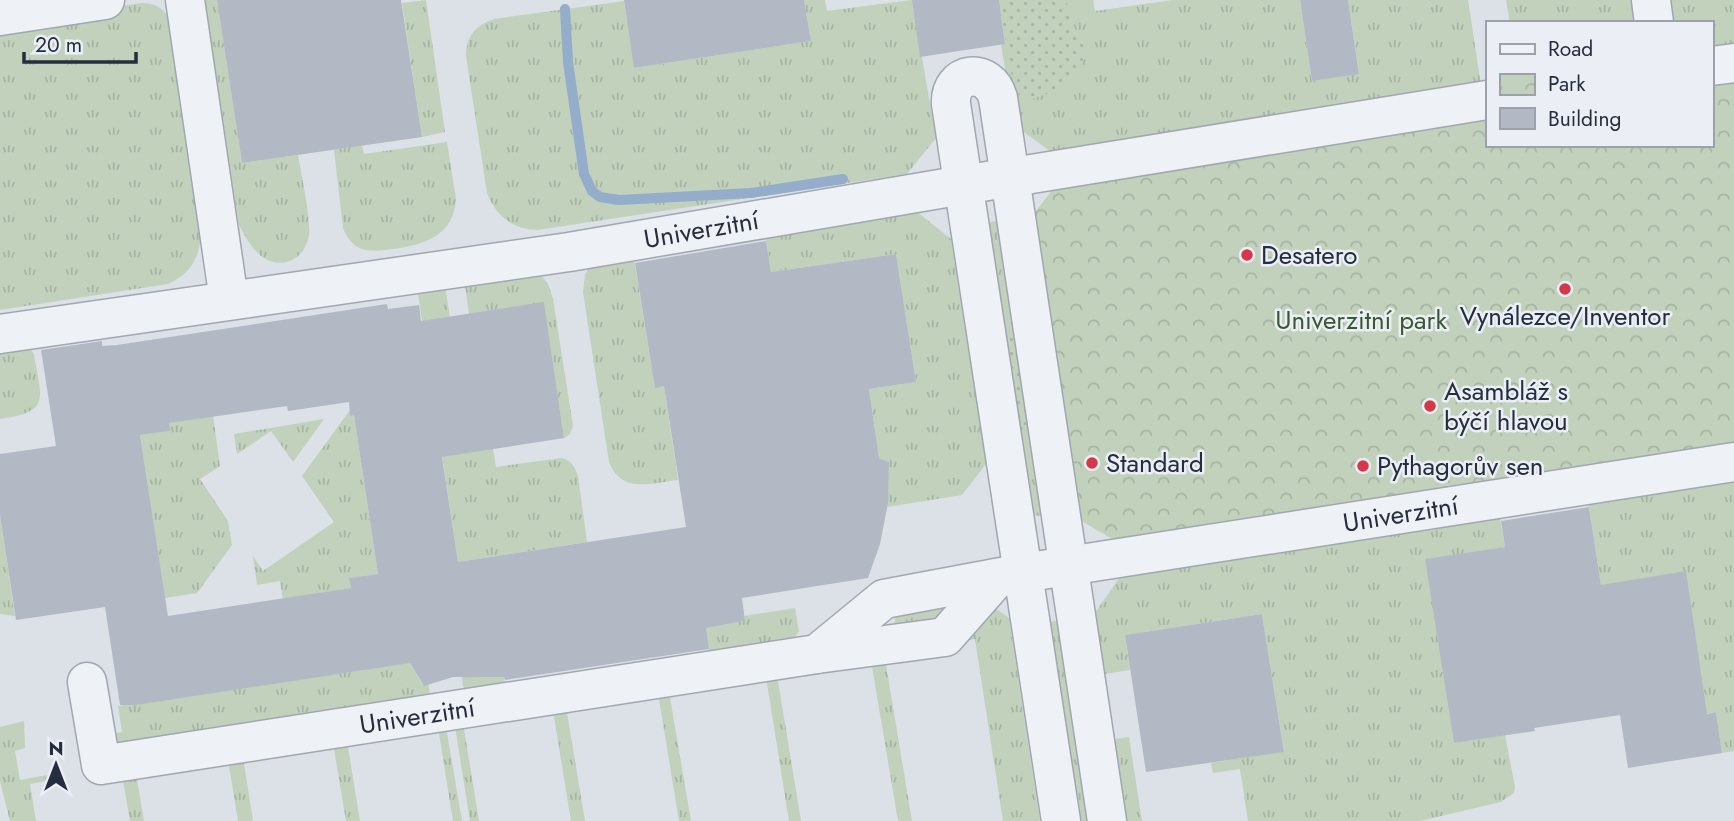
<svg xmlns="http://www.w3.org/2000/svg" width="1734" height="821" font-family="Jost,sans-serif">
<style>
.grass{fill:url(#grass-tufts)}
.park{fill:url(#park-crowns)}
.garden{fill:url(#garden-dots)}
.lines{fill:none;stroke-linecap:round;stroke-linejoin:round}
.stream{stroke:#94adca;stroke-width:10}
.building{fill:#b3b9c4;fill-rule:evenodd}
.minor-casing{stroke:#a1a7b1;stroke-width:41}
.minor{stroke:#eef1f5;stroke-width:38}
.poi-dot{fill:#d5374b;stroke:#ebeff5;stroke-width:2.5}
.labels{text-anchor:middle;stroke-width:5;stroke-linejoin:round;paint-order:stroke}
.street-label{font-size:26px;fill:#252d3e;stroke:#ebeff5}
.poi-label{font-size:26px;fill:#252d3e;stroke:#ebeff5;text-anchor:start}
.park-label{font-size:26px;fill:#385a31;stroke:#ebeff5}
</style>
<defs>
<pattern id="grass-tufts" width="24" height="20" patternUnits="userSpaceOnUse" patternTransform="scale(1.75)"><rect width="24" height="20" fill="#c1d1bc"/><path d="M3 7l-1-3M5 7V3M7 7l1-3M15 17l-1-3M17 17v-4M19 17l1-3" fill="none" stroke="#a6b4a3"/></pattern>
<pattern id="park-crowns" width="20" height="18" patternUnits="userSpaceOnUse" patternTransform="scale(1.75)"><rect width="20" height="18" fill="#c1d1bc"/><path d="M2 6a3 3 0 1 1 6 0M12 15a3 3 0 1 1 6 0" fill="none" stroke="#a6b4a3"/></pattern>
<pattern id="garden-dots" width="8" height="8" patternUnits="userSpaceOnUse" patternTransform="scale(1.75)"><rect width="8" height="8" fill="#c1d1bc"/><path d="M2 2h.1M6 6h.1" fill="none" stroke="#a6b4a3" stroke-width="1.8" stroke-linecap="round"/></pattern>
</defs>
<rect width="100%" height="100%" fill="#dce0e7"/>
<g class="grass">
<path d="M205 0H217L242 163 298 155C301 173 311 219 309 235 305 260 281 271 261 256 251 248 245 236 239 225Z"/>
<polygon points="426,0 445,132 422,137 402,3"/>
<path d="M804 0H825L827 11 912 0 936 138 907 174 537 230C513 229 496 216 487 193L466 56C466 36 476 25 494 19L624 1 635 68 811 41Z"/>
<polygon points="999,0 1093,0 1095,11 1173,0 1300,0 1312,81 1359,73 1348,0 1468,0 1481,85 1050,151 1014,125 1001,44 1005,43"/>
<polygon points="1506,0 1640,0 1643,23 1510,23"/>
<polygon points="1664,0 1734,0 1734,46 1711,49 1711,23 1667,23"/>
<path d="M142 3C156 3 164 9 171 21L201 232C200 257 191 274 168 284L0 310V24Z"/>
<path d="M447 142 456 199C454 236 423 245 393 249 369 252 353 253 343 228L334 150 362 145 364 154Z"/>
<path d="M912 208 951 239 986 464 962 495 887 507 889 462 879 458 869 389 916 382 896 254 771 272 766 239 634 259 655 387 664 386 678 480C650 483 622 494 609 462L583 292 585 275 589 267Z"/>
<polygon points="994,221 997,222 1044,514 1041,516 1030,515 988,223"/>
<polygon points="541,275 548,284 553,299 573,426 570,434 564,438 544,303 469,314 465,285"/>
<path d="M445 286 464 405 493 449 496 467 562 458C572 461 575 467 578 476L587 542 458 562 418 294 419 287Z"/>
<path d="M0 343C14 343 29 340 34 355 41 398 52 412 0 419Z"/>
<polygon points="350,410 351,415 354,415 378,574 350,578 351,588 283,599 280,581 257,585 253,556 263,571 334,522 302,476"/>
<polygon points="213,416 220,466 200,479 228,521 232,545 197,593 165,598 140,435 169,431 169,423"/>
<polygon points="324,419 293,462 271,431 237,454 234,434"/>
<polygon points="1734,478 1734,751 1722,753 1716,712 1622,727 1671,664 1657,576 1601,586 1588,499"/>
<polygon points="1499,513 1505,547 1426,560 1454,743 1505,735 1515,787 1514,793 1501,802 1420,821 1248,821 1240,769 1213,773 1211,763 1284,751 1262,614 1125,635 1130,670 1098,675 1090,620 1122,574"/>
<polygon points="0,515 15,616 0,614"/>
<polygon points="971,597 941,633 893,631 895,619 902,608"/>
<polygon points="988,603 1009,618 1040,821 1003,821 975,639 948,643"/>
<polygon points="795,608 799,631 786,651 477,697 463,687 460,660 497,632 505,684 709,653 706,628 745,621 744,616"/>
<polygon points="1052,621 1057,621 1097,821 1073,821 1046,624"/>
<polygon points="392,634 423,685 428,681 430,695 107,754 104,735 122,732 118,706 364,670"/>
<polygon points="884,653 912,821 898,821 870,655"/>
<polygon points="776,669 801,821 789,821 765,671"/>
<polygon points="668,686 691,821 679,821 657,687"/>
<polygon points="565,701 585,821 571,821 552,704"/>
<polygon points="462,717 479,821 470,821 455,726"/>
<polygon points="24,721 25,748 15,751 20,780 58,773 60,778 30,784 36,821 10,821 0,781 0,727"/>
<polygon points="437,721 446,727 462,821 453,821"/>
<polygon points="346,735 360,821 346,821 332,737"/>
<polygon points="1129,737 1142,821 1121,821 1108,740"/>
<polygon points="242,751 253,821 238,821 227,753"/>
<polygon points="135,767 144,821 130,821 121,769"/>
</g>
<polygon class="park" points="1734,80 1734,446 1114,540 1073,516 1030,219 1059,181 1487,117 1487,145 1711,145 1711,83"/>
<g class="garden">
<polygon points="999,0 1066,0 1072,26 1080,34 1083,43 1083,60 1071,80 1052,92 1033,99 1024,98 1018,94 1013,83"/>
<polygon points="1019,329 1034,424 1013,428 998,333"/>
</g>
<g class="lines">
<polyline class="stream" points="565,9 568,62 584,174 592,191 600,197 619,200 751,193 843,179"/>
</g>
<g class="building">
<polygon points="217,0 401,0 422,137 242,163"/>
<polygon points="624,0 804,0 811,41 634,68"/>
<polygon points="912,0 999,0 1005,44 920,57"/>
<polygon points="1300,0 1348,0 1359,74 1312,81"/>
<path d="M766 241 771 272 896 254 916 382 869 389 879 458 889 462 888 503 880 544 868 578 742 598 745 621 706 628 709 649 505 680 504 677H453L424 686 410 663 136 705H120L105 607 16 620 0 515V454L56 446 41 350 102 341V346L117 345 387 304 388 309 419 305 421 321 544 302 564 438 442 457 458 562 686 527 664 386 655 388 635 263ZM349 402 350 416 354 415 378 574 349 578 351 588 168 616 140 435 170 431 169 423 287 406 288 411Z"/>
<polygon points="1589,507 1601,585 1686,571 1707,714 1716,712 1722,753 1628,768 1620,715 1534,728 1535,731 1454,743 1425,559 1505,547 1501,521"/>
<polygon points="1262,614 1284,752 1146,772 1125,635"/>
</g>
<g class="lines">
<g class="minor-casing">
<g id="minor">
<polyline points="185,0 229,300"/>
<polyline points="1651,0 1654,23"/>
<polyline points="0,16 105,0"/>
<polyline points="1711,66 1734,63"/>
<path id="s1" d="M0 334 569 252 963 185 1487 100"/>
<polyline points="817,654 945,637 997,578"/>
<path id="s2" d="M87 682 101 765 817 654 884 599 1023 573 1734 462"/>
<path d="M1061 821 951 104C949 71 989 66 998 98L1107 821"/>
</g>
</g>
<use href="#minor" class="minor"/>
</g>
<g class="poi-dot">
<circle cx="1247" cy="255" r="7"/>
<circle cx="1565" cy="289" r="7"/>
<circle cx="1430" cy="406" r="7"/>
<circle cx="1092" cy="463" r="7"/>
<circle cx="1363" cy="466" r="7"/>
</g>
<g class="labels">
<g class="street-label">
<text dy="9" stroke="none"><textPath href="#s1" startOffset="709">Univerzitní</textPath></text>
<text dy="9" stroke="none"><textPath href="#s2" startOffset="1419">Univerzitní</textPath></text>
<text dy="9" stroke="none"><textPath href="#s2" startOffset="404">Univerzitní</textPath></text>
</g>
<g class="poi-label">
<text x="1261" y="264">Desatero</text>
<text x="1565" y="325" text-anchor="middle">Vynálezce/Inventor</text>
<text x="1444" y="400">Asambláž s<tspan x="1444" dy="30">býčí hlavou</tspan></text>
<text x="1106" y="472">Standard</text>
<text x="1377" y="475">Pythagorův sen</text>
</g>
<g class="park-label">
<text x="1361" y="329">Univerzitní park</text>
</g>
</g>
<rect x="1486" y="21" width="228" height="126" fill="#ebeff5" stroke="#9ca1ac" stroke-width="2"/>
<rect x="1500" y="44" width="35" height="10" fill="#eef1f5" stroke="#9ca1ac" stroke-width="2"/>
<text x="1548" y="56" font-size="21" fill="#252d3e">Road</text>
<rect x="1500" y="74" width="35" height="21" fill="url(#park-crowns)" stroke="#9ca1ac" stroke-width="2"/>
<text x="1548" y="91" font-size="21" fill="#252d3e">Park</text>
<rect x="1500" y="108" width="35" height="21" fill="#b3b9c4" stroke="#9ca1ac" stroke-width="2"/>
<text x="1548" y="126" font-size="21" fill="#252d3e">Building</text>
<g transform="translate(56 765)" stroke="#ebeff5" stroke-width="5" paint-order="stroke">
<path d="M0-5L12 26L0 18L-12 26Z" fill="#252d3e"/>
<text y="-10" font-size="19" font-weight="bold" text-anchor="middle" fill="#252d3e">N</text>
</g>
<path d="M24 52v10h112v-10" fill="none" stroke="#252d3e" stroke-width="3.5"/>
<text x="35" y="52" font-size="21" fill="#252d3e" stroke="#ebeff5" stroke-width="5" paint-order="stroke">20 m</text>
</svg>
